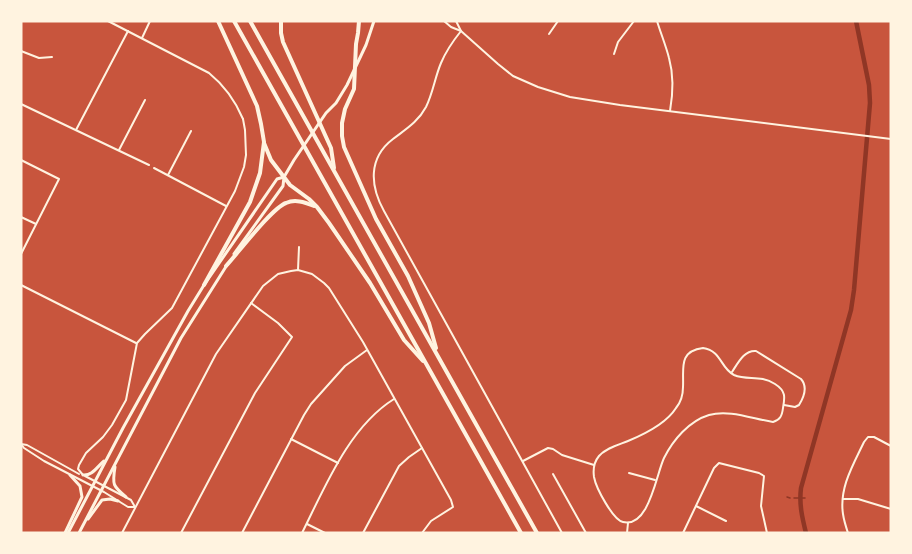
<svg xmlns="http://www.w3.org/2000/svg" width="912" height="554" font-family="'Varela Round',sans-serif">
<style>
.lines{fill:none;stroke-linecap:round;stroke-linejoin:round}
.stream{stroke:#8f3625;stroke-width:1.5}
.canal{stroke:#8f3625;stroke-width:4.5}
.minor{stroke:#fff3e0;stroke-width:2}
.tertiary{stroke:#fff3e0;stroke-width:2}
.primary{stroke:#fff3e0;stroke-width:3}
.motorway{stroke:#fff3e0;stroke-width:4}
</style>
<rect width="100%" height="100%" fill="#c8553d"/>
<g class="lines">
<g class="stream">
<polyline points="787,497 790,498"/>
<polyline points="794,498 805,498"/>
</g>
<path class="canal" d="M806 533C802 517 799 504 801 488L851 310 854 290 870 103 869 85 856 21"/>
<g class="minor">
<path d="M657 21C661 34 666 46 669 58 674 76 673 94 670 111"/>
<path d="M461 31C453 41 446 51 441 63 435 77 433 93 426 107 418 122 406 129 393 139 368 158 370 186 384 211L562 533"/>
<polyline points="549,34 558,21"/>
<polyline points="142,38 150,21"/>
<polyline points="21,51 39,58 52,57"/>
<polyline points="614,54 618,42 634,21"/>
<polyline points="21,104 149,165"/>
<polyline points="76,130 128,31"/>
<polyline points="119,150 145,100"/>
<polyline points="21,160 59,179 21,254"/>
<polyline points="154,168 226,206"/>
<polyline points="168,175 191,131"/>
<polyline points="21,217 36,224"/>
<polyline points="298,270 299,247"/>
<polyline points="21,285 136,343"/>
<path d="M703 348C722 351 720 368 734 375 748 381 760 374 775 384 786 391 785 397 783 408 782 416 780 420 773 422 753 419 729 409 709 415 689 421 673 440 664 458 656 475 649 528 623 522 613 520 596 488 594 477 593 470 594 462 599 456 606 448 618 445 628 441 645 434 666 424 676 408 681 402 683 394 683 387 684 369 678 351 703 348Z"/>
<path d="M732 372C738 363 744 350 756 351L801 379C808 387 804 397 799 405L795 407 784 405"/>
<polyline points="291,439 338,463"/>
<polyline points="21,444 24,448 44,461 104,492 128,507 135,507"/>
<polyline points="21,444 27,445 79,474"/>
<polyline points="523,461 548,448 553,449 562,455 594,465"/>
<polyline points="629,473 655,480"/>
<polyline points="553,474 586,533"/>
<polyline points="83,475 78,469 79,465 86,453 103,437 112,425 126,400 137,343 145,334 172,308 235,191 244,167 246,155 245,130 243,119"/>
<polyline points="85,476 131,500 135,507"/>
<polyline points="843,499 858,499 891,509"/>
<polyline points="696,506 726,521"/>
<polyline points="307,524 325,533"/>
<polyline points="122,533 216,354 263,286 278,274 291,271 298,270 312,274 324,283 329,288 363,342 451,500 453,507 431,521 422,533"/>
<polyline points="181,533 255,393 292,337 278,323 251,303"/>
<polyline points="242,533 304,415 311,404 345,366 367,350"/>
<path d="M302 533C325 487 349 427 394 399"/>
<polyline points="363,533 399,466 409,457 422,448"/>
<polyline points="627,533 628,523"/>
<polyline points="683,533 714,468 719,463 759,473 764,476 761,506 767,533"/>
<path d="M848 533C846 527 844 521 843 514 839 488 853 465 864 442L868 437H874L891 446"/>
</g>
<g class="tertiary">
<path d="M108 21 209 73C225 86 235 100 243 119"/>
<polyline points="444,21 451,27 461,31 498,64 513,76 538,87 570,97 620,105 891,139"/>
<polyline points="456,21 461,31"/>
</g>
<g class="primary">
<polyline points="234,254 283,186 284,177 294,160 326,113 336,103 347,85 366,45 374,21"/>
<path d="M115 467C112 485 113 486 126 497"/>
<path d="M83 475C92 476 97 467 104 461"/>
<polyline points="88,519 102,500 110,499 118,501"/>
<polyline points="65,533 82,497 80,486 70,475"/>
<polyline points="68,533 123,428 188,311 204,285 277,179 284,177"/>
<polyline points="79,533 181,338 227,265"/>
</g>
<g class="motorway">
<polyline points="234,21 521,533"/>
<polyline points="250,21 537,533"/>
<polyline points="281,21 281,33 283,42 331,148 334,168"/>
<polyline points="359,21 358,33 356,44 354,89 345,109 342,123 342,136 344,147 376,219 408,276 429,323 436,348"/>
<polyline points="264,143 271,160 290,185 309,199 317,207 329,223 370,283 404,340 423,361"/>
<path d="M226 266C238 253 272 208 286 203 295 199 304 202 314 206"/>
<polyline points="204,285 250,202 260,173 264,142 261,124 257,106 218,21"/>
</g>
</g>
<rect width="912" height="554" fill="none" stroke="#fff3e0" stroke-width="45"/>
</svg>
